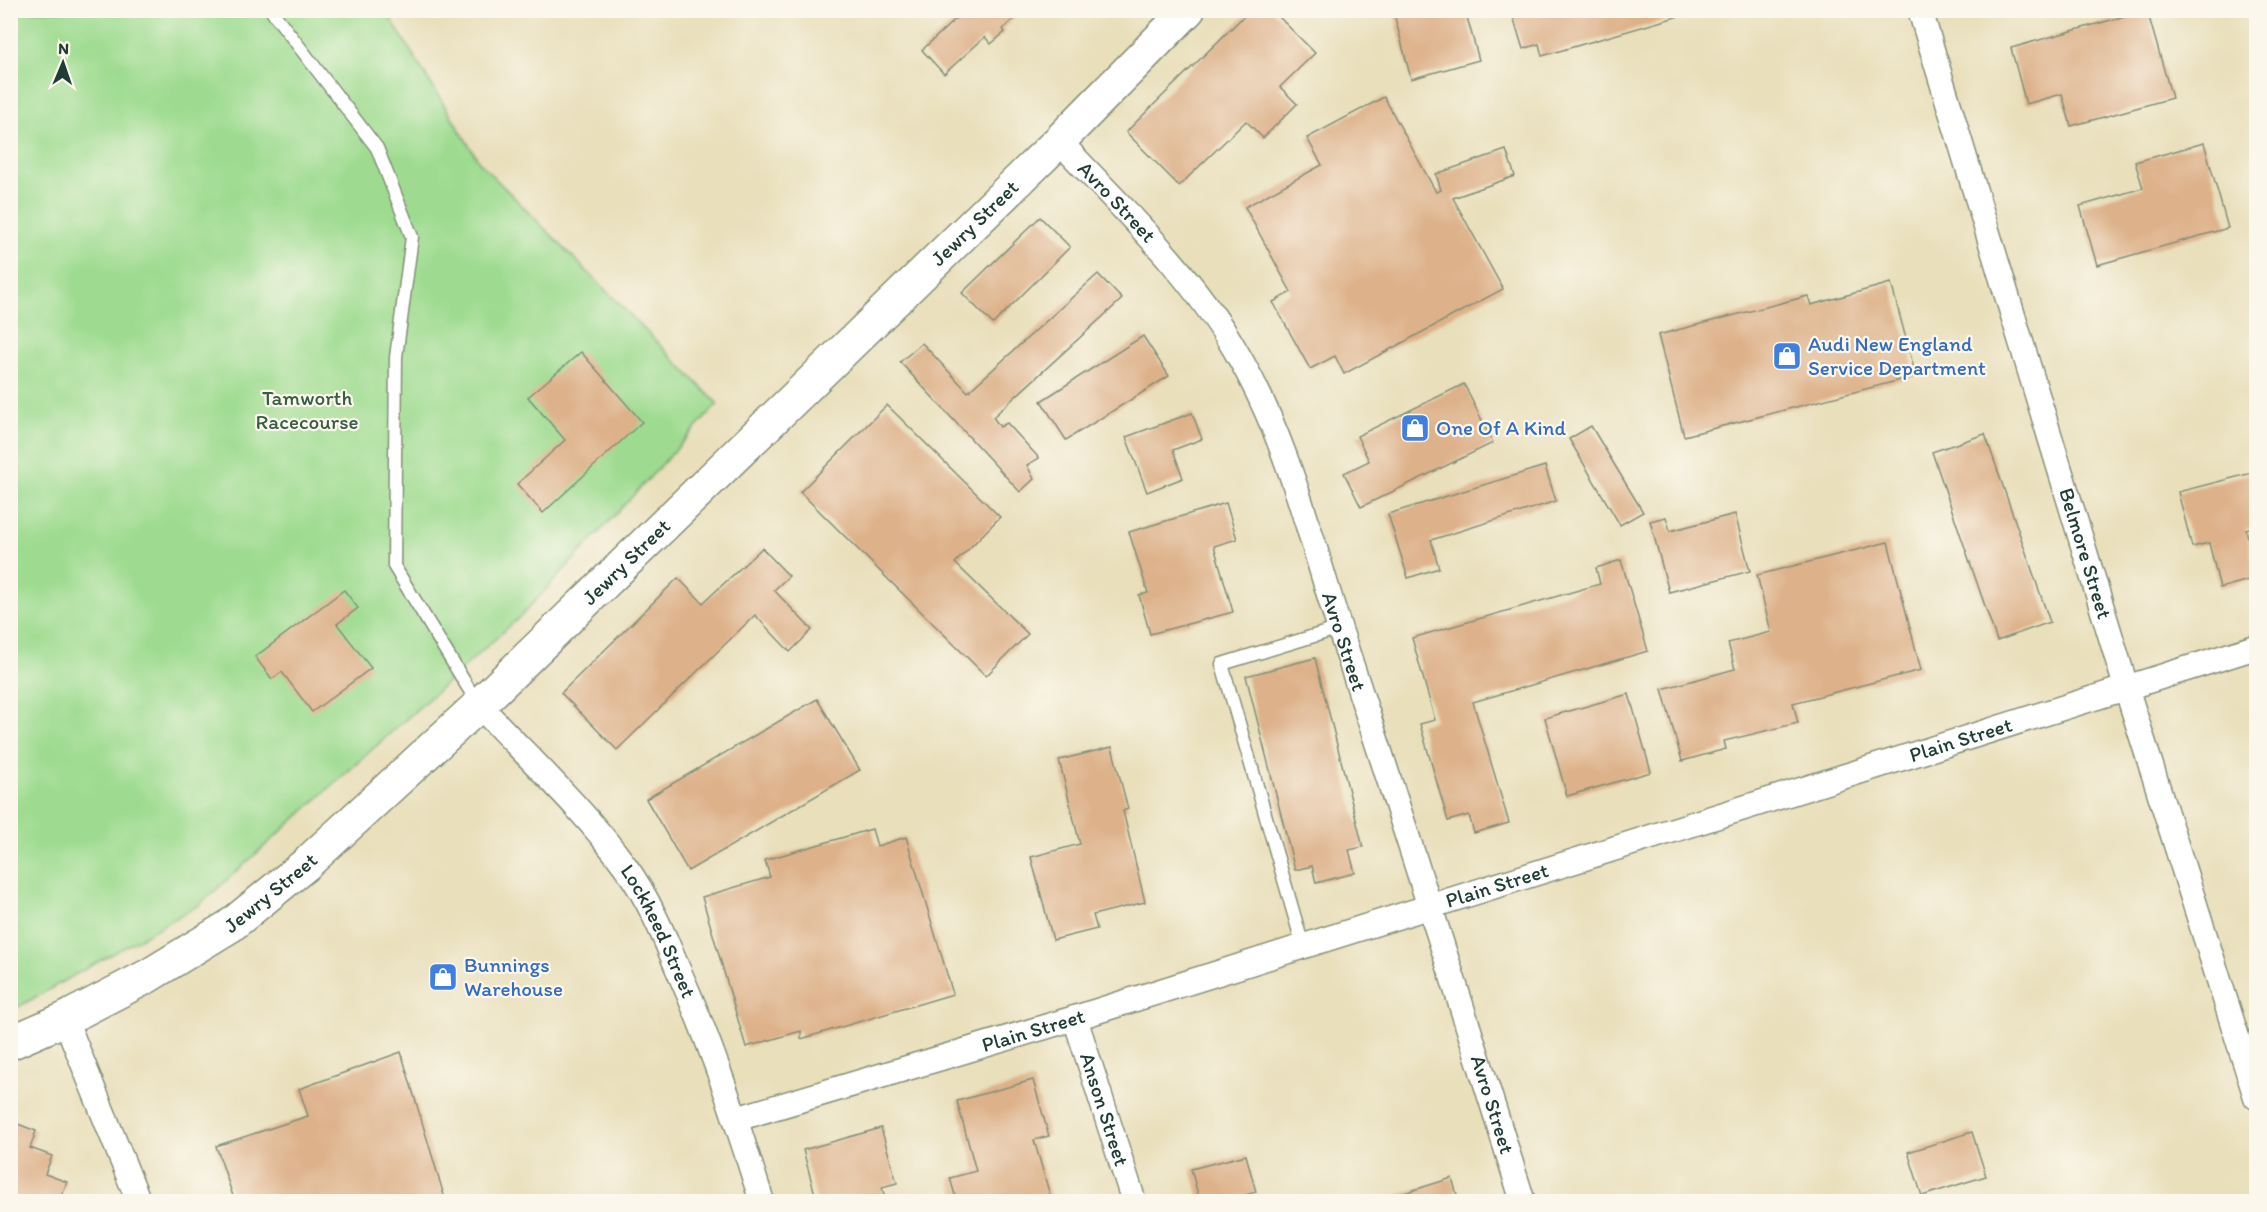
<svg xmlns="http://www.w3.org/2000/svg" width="2267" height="1212" font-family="Itim,sans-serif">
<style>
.green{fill:#9edb90;stroke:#5e8c62;stroke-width:1.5}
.building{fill:#ddb189}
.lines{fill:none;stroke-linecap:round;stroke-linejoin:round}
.service-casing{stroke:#848e78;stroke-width:15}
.minor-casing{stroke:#848e78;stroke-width:27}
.secondary-casing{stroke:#848e78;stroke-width:36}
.service{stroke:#fff;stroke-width:12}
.minor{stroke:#fff;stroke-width:24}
.secondary{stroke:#fff;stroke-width:33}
.labels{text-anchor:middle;stroke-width:4.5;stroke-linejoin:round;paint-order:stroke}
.street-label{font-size:21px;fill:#1f3d34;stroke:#fbf7ec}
.shop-label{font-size:21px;fill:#366cbe;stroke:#fbf7ec;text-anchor:start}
.park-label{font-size:21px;fill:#385d46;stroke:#fbf7ec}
</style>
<rect width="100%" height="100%" fill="#fbf7ec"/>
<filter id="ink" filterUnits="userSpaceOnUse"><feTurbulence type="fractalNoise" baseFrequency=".0167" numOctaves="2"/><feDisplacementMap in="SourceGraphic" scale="12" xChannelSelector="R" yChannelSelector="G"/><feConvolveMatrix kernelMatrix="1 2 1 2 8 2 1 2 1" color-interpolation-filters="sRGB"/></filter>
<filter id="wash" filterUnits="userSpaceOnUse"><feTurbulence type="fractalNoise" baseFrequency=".008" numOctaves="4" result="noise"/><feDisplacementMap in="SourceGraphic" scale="24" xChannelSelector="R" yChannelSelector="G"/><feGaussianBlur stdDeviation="1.35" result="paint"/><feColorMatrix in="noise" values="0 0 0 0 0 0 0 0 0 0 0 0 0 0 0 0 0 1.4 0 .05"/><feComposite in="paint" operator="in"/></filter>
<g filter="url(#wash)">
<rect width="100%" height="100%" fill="#e9dfbb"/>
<polygon class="green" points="11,11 386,11 480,163 718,404 523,614 199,905 11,1011"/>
<g id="blocks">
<g class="building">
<polygon points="965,10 1023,10 1003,29 1005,32 991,44 985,37 944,74 922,50"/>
<polygon points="1250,10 1272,10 1315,53 1280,87 1297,104 1263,138 1246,121 1179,186 1126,132"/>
<polygon points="1393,10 1465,10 1479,60 1411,79"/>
<polygon points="1511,10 1683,10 1683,15 1542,56 1539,44 1523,49"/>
<polygon points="2147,10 2172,98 2071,126 2062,94 2026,104 2011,48"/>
<polygon points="1384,97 1436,192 1441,190 1436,174 1506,150 1515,176 1453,198 1503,289 1344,374 1335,356 1310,369 1273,302 1291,292 1245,207 1322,165 1307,138"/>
<polygon points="2204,143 2228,228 2097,265 2080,206 2143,188 2135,162"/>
<polygon points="1040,217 1070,247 993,324 962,293"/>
<polygon points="1098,274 1122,299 993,417 1000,427 1007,423 1039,458 1027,465 1034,479 1020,492 900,362 922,343 968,392"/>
<polygon points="1891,283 1916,376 1684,436 1658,335 1808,296 1811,305"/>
<polygon points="1143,336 1169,376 1066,440 1041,401"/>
<polygon points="581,352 642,422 543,513 517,484 565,440 528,397"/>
<polygon points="1464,384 1493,443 1361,507 1344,473 1369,461 1357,436"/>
<polygon points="887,405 1000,517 955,563 1028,634 986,676 800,492"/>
<polygon points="1192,413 1202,439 1173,450 1183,478 1147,492 1126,437"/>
<polygon points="1591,426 1643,512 1620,525 1569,439"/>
<polygon points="1985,434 2050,622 1997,641 1932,452"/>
<polygon points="1545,466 1556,501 1431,540 1439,568 1408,578 1388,514"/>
<polygon points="2256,472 2256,526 2246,529 2256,578 2220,588 2209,543 2192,547 2178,492"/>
<polygon points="1226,503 1237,539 1214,546 1233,612 1150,634 1139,595 1148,593 1129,532"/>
<polygon points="1735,514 1750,571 1669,592 1650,521 1666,517 1670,531"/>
<polygon points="1888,542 1921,670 1793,703 1798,723 1724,741 1726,749 1682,761 1662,689 1735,669 1728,643 1771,632 1757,575"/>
<polygon points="762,548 789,576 774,590 812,630 790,652 755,615 617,750 561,693 678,578 703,603"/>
<polygon points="1621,560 1648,651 1473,702 1509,823 1474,833 1469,815 1448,821 1420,724 1435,720 1412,638 1600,584 1596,568"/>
<polygon points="344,590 358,608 337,624 371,668 312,712 282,672 272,679 255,657"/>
<polygon points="1315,658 1363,847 1349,850 1355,873 1316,883 1312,866 1295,870 1246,676"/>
<polygon points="1629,694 1651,772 1567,796 1545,718"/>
<polygon points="817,699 860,770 688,871 646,799"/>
<polygon points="1112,747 1128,809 1123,811 1145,902 1093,915 1097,929 1053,940 1031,857 1080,844 1059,760"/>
<polygon points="872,829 877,846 906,837 953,994 801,1039 801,1031 746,1047 702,897 770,877 765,860"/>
<polygon points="401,1052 446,1202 235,1202 216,1146 308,1116 299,1089"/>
<polygon points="1033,1080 1049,1136 1034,1140 1052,1202 957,1202 950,1178 976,1171 957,1101"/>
<polygon points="10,1121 36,1131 30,1148 52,1156 45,1174 67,1182 59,1202 10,1202"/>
<polygon points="881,1128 897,1183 882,1187 886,1202 817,1202 803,1150"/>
<polygon points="1972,1132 1986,1176 1922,1196 1908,1152"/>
<polygon points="1246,1155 1256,1192 1219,1202 1200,1202 1191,1169"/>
<polygon points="1452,1178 1459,1202 1388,1202 1388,1198"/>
</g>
</g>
</g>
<g filter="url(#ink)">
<use href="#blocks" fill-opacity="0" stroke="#848e78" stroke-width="1.5"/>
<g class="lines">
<g class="service-casing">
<g id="service">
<polyline points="271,10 377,148 412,237 396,357 394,566 478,704"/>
<polyline points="1303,946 1222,664 1340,628"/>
</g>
</g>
<g class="minor-casing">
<g id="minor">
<path id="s1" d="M1920 10 2126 687 2256 1097"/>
<path id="s2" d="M1059 141C1121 207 1188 270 1234 348 1290 442 1311 543 1345 645 1406 830 1465 1016 1523 1202"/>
<path id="s3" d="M479 705C528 758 583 808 625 866 647 896 663 933 677 967 711 1043 737 1122 762 1202"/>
<path id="s4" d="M1075 1018 1134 1202"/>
<polyline points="65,1019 139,1202"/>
<path id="s5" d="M736 1119 1075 1018 2256 647"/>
</g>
</g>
<g class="secondary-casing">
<g id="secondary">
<path id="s6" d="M10 1043 65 1019 148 976 230 926 305 865 479 705 1059 141 1188 10"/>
</g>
</g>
<use href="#service" class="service"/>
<use href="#minor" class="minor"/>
<use href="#secondary" class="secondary"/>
</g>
</g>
<defs>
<g id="shop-square" transform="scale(1.5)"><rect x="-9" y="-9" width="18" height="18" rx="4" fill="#3f7fe0" stroke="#fbf7ec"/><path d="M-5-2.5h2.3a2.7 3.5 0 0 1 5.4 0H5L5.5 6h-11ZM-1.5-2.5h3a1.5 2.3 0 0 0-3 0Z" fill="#fff"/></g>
</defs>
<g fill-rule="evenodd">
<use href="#shop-square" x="1787" y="356"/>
<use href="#shop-square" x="1415" y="428"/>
<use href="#shop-square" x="443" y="977"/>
</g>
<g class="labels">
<g class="street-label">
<text dy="7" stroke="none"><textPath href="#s2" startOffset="84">Avro Street</textPath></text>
<text dy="7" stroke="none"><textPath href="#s6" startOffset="1274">Jewry Street</textPath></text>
<text dy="7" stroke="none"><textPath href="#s1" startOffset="568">Belmore Street</textPath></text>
<text dy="7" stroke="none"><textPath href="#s6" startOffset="788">Jewry Street</textPath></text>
<text dy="7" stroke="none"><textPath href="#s2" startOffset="586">Avro Street</textPath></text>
<text dy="7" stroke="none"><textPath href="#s5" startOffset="1282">Plain Street</textPath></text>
<text dy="7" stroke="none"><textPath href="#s5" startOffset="796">Plain Street</textPath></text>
<text dy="7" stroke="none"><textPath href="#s6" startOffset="302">Jewry Street</textPath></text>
<text dy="7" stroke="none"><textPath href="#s3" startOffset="291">Lockheed Street</textPath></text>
<text dy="7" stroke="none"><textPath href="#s5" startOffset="310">Plain Street</textPath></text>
<text dy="7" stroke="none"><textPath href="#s2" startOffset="1072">Avro Street</textPath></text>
<text dy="7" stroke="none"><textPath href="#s4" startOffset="96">Anson Street</textPath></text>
</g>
<g class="shop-label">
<text x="1808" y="351">Audi New England<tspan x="1808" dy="24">Service Department</tspan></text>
<text x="1436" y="435">One Of A Kind</text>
<text x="464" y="972">Bunnings<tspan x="464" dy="24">Warehouse</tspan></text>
</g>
<g class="park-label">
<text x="307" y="405">Tamworth<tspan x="307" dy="24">Racecourse</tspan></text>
</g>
</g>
<rect width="2267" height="1212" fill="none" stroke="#fbf7ec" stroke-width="36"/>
<g transform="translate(63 63) rotate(2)" stroke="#fbf7ec" stroke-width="4.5" paint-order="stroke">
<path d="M0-4.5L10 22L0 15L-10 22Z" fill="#1f3d34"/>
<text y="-9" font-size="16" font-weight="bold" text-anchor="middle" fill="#1f3d34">N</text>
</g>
</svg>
